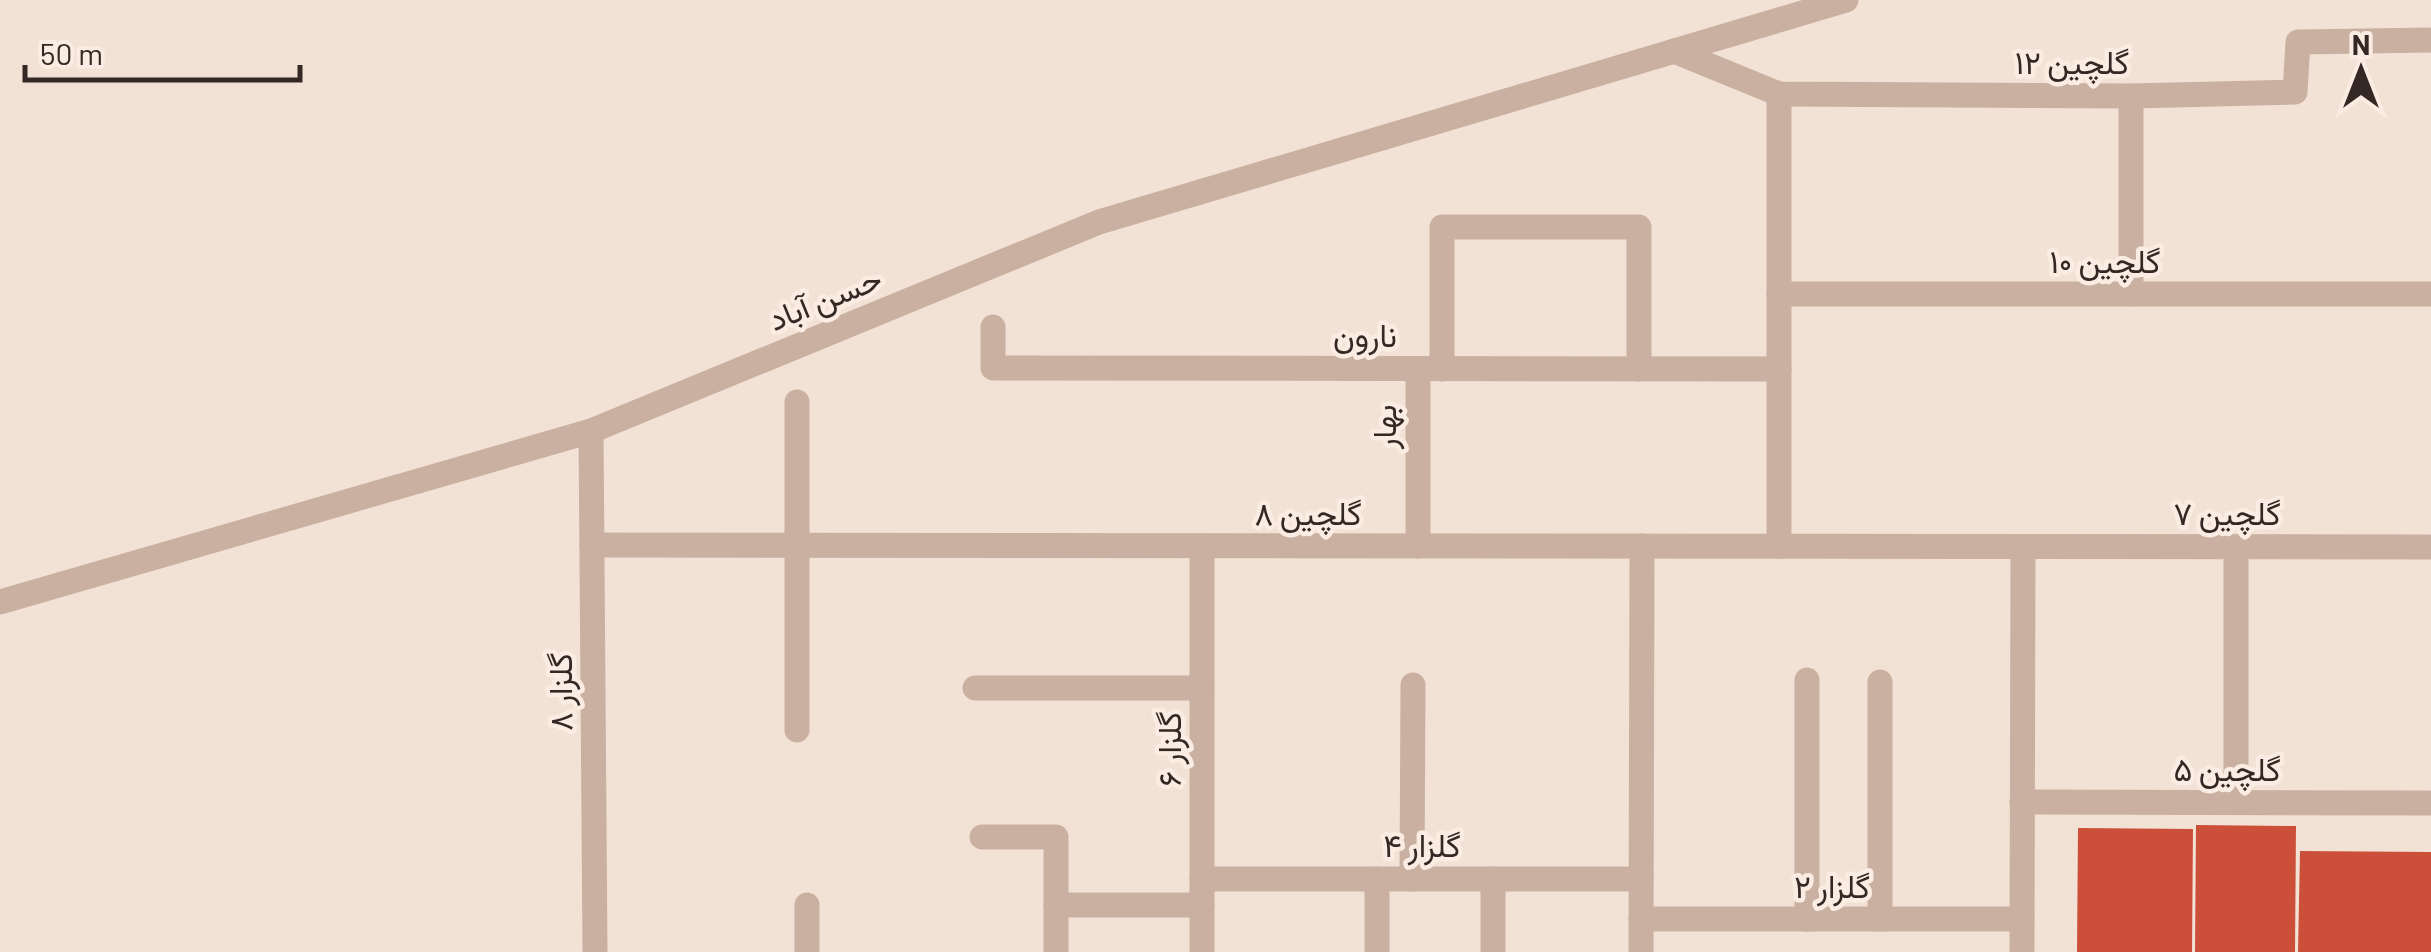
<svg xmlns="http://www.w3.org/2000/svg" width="2431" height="952" font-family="Barlow,Vazirmatn,sans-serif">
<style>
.building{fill:#cc5039}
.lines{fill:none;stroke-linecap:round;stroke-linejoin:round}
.street{stroke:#cab0a1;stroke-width:25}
.labels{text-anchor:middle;stroke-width:9;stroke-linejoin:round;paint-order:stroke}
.street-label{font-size:32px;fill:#342824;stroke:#faece2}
</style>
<rect width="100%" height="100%" fill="#f2e2d5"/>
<g class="building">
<polygon points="2196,825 2296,826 2295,952 2195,952"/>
<polygon points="2078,828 2193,829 2192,952 2077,952"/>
<polygon points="2300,851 2431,852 2431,952 2298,952"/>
</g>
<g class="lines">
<g class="street">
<polyline points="1674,51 1779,94 2131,96 2295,92 2298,42 2431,40"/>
<polyline points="1779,294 2431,294"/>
<polyline points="2131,294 2131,96"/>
<polyline points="993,327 993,368 1779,369"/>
<polyline points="1418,369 1418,546"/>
<polyline points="1442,369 1442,227 1639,227 1639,369"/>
<polyline points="797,402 797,730"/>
<polyline points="591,431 595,952"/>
<polyline points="592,545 2431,547"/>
<polyline points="1779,546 1779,94"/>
<polyline points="2236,547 2236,802"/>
<polyline points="0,602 591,431 1099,222 1846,0"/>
<polyline points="1807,680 1807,919"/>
<polyline points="1880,682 1880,919"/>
<polyline points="975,688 1202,688"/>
<polyline points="2022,802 2431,803"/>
<polyline points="982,837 1056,837 1056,905"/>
<polyline points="1202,879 1641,879"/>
<polyline points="1377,879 1377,952"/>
<polyline points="1412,879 1413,685"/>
<polyline points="1493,879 1493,952"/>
<polyline points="1641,919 2022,919"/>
<polyline points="807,952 807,905"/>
<polyline points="1056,952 1056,905 1202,905"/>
<polyline points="1202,952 1202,546"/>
<polyline points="1641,952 1642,546"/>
<polyline points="2022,952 2023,547"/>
</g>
</g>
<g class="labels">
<g class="street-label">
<text x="2072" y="74">گلچین ۱۲</text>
<text x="2105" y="273">گلچین ۱۰</text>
<text transform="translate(825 299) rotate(-22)" y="11">حسن آباد</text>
<text x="1365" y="347">نارون</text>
<text transform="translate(1385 427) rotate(-90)" y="11">بهار</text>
<text x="1308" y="525">گلچین ۸</text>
<text x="2227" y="525">گلچین ۷</text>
<text transform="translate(561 692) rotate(-90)" y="11">گلزار ۸</text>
<text transform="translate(1170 749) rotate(-90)" y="11">گلزار ۶</text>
<text x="2227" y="781">گلچین ۵</text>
<text x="1422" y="857">گلزار ۴</text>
<text x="1832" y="898">گلزار ۲</text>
</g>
</g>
<g transform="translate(2361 70)" stroke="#faece2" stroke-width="8" paint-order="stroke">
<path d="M0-8L18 38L0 25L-18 38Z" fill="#342824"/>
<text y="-15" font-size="28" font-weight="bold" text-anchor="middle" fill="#342824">N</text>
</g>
<path d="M25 65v15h275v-15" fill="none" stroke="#342824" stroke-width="5"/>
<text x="40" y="65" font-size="30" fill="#342824" stroke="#faece2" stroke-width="8" paint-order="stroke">50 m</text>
</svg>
